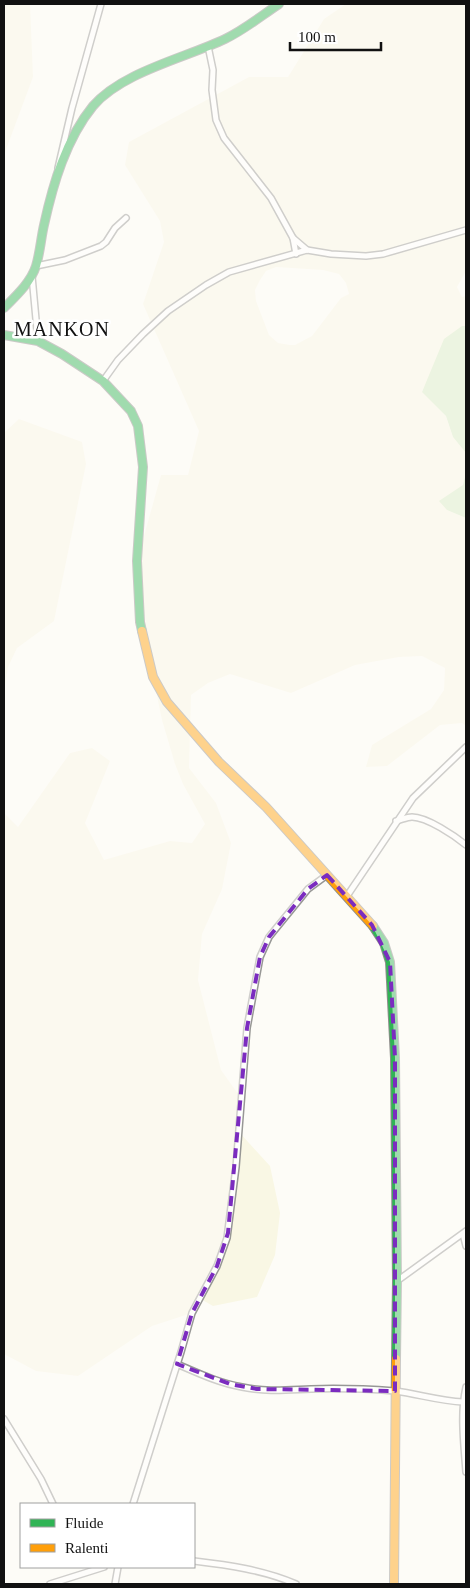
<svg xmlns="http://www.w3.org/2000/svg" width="470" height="1588" font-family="'Times New Roman',serif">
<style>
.farmland{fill:#f9f7e4;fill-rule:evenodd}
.forest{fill:#d8eac5}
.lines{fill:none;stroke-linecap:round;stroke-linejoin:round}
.street-casing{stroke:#979795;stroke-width:8}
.fast-casing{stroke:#8e8d8b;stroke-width:10}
.slow-casing{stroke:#8e8d8b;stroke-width:10}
.street{stroke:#fffffe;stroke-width:5}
.fast{stroke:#30b455;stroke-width:8}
.slow{stroke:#ff9f0a;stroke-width:8}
.marked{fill:none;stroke:#7b2cbf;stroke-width:4;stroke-dasharray:10 6;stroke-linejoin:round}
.labels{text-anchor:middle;stroke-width:5;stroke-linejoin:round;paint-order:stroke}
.quarter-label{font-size:20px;letter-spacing:1px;fill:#111;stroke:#fff}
</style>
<rect width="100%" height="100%" fill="#fdfcf7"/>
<g class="farmland">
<polygon points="4,4 30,4 33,77 4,155"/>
<path d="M346 4H466V271L457 287 462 297 466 296V326H462L422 391 446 416 453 437 466 453V472L463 485 447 510 466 518V726L462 723 440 725 387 766 366 767 372 745 431 709 444 690 445 668 422 656 399 657 355 665 291 693 230 674 208 683 191 695 189 768 216 803 231 843 222 889 202 934 198 980 221 1070 241 1098 239 1132 270 1166 280 1213 275 1255 257 1297 213 1306 199 1298 192 1313 152 1326 78 1376 36 1371 4 1354V813L18 827 70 753 92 748 110 761 85 823 104 860 170 841 192 843 205 824 183 784 175 764 162 720 153 677 137 561 161 475H188L199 431 143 304 164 242 160 221 125 165 129 142 249 77H288L324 19ZM276 267 323 270 339 274 346 283 349 294 341 298 312 336 295 345H290L278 343 269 335 256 301 255 290 260 280 266 271Z"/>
<polygon points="19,419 82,442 86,464 54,621 17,648 8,667 4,692 4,433"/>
</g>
<g class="forest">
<polygon points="462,326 466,326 466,453 453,437 446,416 422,392 444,339"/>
<polygon points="466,472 466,518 447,510 439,501 463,485"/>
</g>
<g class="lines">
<g class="street-casing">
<g id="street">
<polyline points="208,46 213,70 212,90 216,120 224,138 271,198 293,238 307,250"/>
<polyline points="58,168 72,108 101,4"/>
<polyline points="293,238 296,254"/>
<polyline points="36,266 65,260 101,246 106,242 115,228 126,218"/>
<polyline points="32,276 38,341"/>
<polyline points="103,381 118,360 143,334 168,311 206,285 229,272 307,250 331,254 366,256 383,254 466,230"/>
<path d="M396 821C401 820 407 817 412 817 427 817 455 836 466 845"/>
<polyline points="347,896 413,798 466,747"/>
<polyline points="463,1234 466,1246"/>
<polyline points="397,1281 466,1231"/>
<path d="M177 1364C198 1373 219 1383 242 1387 267 1392 285 1390 311 1389 338 1388 367 1389 395 1391 418 1394 440 1401 463 1402"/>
<path d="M466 1387C460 1414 464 1444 466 1472"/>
<polyline points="4,1419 41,1479 53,1504"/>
<polyline points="133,1504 181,1352 192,1313 217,1266 227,1238 236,1167 247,1028 260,957 269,937 308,889 327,875"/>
<path d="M194 1561C228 1565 264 1570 296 1584"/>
<polyline points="50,1584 104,1567"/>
<polyline points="115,1584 118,1567"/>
</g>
</g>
<g class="fast-casing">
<g id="fast">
<path d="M4 308C16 296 31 282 36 266 40 253 41 238 44 225 53 184 66 139 93 106 122 72 185 58 225 39 244 30 261 16 279 4"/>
<polyline points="4,335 38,341 62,354 103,381 131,411 138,426 143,467 137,561 140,622 142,631"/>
<polyline points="373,926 384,943 390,962 395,1058 397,1281 396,1359"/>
</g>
</g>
<g class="slow-casing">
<g id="slow">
<polyline points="142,631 153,677 167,702 219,762 266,807 373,926"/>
<polyline points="394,1584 396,1359"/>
</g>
</g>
<use href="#street" class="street"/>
<use href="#fast" class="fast"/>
<use href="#slow" class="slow"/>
</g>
<path d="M0 0H470V1588H0ZM327 875 372 925 390 962 395 1058V1391L257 1389 230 1384 177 1364 192 1313 217 1266 228 1233 247 1028 260 957 269 937 308 889Z" fill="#fdfcf7" fill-opacity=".55" fill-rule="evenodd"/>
<path class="marked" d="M327 875 372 925 390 962 395 1058V1391L257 1389 230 1384 177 1364 192 1313 217 1266 228 1233 247 1028 260 957 269 937 308 889Z"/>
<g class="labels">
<g class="quarter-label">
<text x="62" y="336">MANKON</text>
</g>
</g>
<rect width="470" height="1588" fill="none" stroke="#111111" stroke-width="10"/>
<rect x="20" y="1503" width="175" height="65" fill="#ffffff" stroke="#a0a0a0"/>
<rect x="30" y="1519" width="25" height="8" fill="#30b455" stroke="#a0a0a0"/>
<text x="65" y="1528" font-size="15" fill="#111111">Fluide</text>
<rect x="30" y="1544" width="25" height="8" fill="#ff9f0a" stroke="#a0a0a0"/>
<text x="65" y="1553" font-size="15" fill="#111111">Ralenti</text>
<path d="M290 42v8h91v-8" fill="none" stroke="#111111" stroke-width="2.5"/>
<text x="298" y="42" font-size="15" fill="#111111" stroke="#ffffff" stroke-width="4" paint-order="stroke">100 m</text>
</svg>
